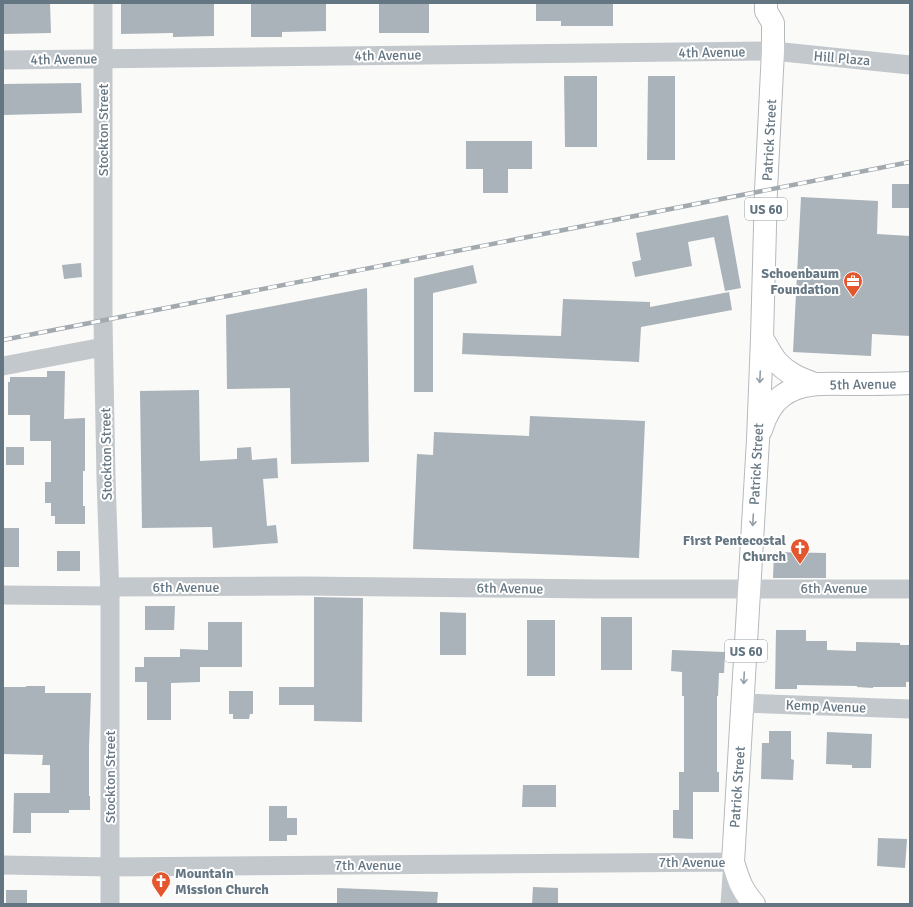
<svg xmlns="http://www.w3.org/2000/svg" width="913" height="907" font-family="Signika,sans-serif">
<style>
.building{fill:#aab3b9}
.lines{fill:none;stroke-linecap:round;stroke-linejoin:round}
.major-casing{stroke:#b5babe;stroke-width:24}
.minor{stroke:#c3c8cc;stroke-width:19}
.major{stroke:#fff;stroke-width:22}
.rail-casing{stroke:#a2aab0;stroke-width:4.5}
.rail{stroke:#fff;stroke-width:3;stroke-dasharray:9;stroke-linecap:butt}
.oneway{stroke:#939fa8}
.labels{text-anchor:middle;stroke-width:4;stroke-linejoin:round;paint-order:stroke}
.shield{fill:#fff;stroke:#939fa8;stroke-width:1}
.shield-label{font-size:13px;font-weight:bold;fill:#657683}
.street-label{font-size:14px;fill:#657683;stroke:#fff}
.poi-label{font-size:14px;font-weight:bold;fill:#657683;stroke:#fff;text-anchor:end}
</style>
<rect width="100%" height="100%" fill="#fafaf8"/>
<g class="building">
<polygon points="3,3 50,3 51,33 3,34"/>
<polygon points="121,3 214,3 214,36 173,37 173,33 121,34"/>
<polygon points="251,3 326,3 326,31 282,32 282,37 251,37"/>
<rect x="379" y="3" width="50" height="30"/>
<polygon points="536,3 613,3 613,26 561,26 561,21 536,21"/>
<polygon points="564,76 597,76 597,147 565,147"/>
<polygon points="648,76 675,76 675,160 647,160"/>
<polygon points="81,83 82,113 3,115 3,84"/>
<polygon points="466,141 532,141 532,169 508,169 508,193 483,193 483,169 466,169"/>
<rect x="892" y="184" width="18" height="24"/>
<polygon points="801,197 878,201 877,234 910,236 910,336 872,334 871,356 793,352"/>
<polygon points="728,215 741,288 725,291 714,237 688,242 692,266 635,277 632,262 641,260 636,233"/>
<polygon points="81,263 82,277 64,279 62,265"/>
<polygon points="473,265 477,283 433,293 433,392 414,392 414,278"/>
<polygon points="367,288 369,462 291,464 290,388 227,389 226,315"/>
<polygon points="729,292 732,310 641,327 639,362 462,354 463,333 561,336 563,299 650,302 650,307"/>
<polygon points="47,371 65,371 64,419 85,418 85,471 83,471 83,506 85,506 85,524 55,524 55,516 51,516 51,503 45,503 45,482 51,482 51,441 30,441 30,415 8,415 8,382 10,382 10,377 47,377"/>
<polygon points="199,390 200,461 237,459 237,448 251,447 252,460 277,458 278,478 263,479 267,526 276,525 278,543 213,548 212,527 142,528 140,391"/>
<polygon points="530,416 645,421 639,558 413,549 417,454 433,455 434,432 529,436"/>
<rect x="6" y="447" width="18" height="18"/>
<rect x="3" y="528" width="16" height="39"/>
<rect x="57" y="551" width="23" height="20"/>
<polygon points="774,552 826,553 826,578 773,578"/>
<polygon points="314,597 363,598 362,722 314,721 314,705 279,705 279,687 314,687"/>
<polygon points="145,606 175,606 174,630 145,630"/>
<polygon points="440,612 466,613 466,655 440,655"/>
<rect x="601" y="617" width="31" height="53"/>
<rect x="527" y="620" width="28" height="56"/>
<polygon points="208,622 242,622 242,667 200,667 200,682 171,683 171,720 147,720 147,682 135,682 135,667 144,667 144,657 180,657 180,649 208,650"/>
<polygon points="776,630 806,630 806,641 827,641 827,650 856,651 856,642 900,643 900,645 909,645 909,682 906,682 906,687 873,687 873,688 857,687 857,686 797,685 797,689 775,689"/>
<polygon points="672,650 725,652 724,673 719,673 718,696 717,696 717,772 719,772 719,792 693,792 693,839 673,838 673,810 679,810 679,772 684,772 684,696 682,696 682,672 671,671"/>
<polygon points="26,686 45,686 45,693 91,693 89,747 89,796 90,796 90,810 69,810 69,813 31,813 31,833 13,833 14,793 50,793 50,765 42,765 43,755 3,754 3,687 26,687"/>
<polygon points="229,691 253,691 253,714 250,714 249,719 233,719 233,714 229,714"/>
<polygon points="769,731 791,731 791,759 794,760 793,780 761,779 762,743 769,743"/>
<polygon points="827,732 872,734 871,768 852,768 852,765 826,764"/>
<polygon points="523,785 556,785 556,807 522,807"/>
<polygon points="269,806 287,806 287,818 297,818 297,835 287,835 287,841 269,841"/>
<polygon points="878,838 907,839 905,868 877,866"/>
<polygon points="533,887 558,888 558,904 532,904"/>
<polygon points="337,888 438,892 437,904 337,904"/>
<rect x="6" y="890" width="21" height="14"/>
</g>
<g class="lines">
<g class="major-casing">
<g id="major">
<path d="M762 338C767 346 771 355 777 362 788 374 801 379 815 384"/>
<path d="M761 430C765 417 771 404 782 396 802 381 830 384 854 384 873 384 891 384 910 383"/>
<path d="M754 904C741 889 739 881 733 862L758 440 762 338 766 190 773 51V23L766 11V3"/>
</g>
</g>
<g class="minor">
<polyline points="103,3 103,321 106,478 110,596 110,904"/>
<polyline points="3,60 773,51 910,65"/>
<polyline points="3,366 103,347"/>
<polyline points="110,587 303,586 595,589 910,589"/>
<polyline points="3,595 110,596"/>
<polyline points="743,703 910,709"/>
<polyline points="3,865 110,867 733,862 730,904"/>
</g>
<use href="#major" class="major"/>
<g class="rail-casing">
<polyline id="rail" points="3,340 910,162"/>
</g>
<use href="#rail" class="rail"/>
</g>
<defs><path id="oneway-shaft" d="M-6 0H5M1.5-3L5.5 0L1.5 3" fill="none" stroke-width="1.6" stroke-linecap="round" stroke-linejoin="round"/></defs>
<g class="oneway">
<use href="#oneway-shaft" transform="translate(760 377) rotate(93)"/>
<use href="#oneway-shaft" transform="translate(753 520) rotate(93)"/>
<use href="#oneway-shaft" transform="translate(744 678) rotate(93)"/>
</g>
<defs>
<g id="office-pin" transform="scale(1)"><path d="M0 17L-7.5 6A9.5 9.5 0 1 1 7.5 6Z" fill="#e4572e" stroke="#fff"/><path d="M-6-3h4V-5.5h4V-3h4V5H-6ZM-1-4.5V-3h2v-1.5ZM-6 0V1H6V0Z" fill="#fff"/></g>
<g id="church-pin" transform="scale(1)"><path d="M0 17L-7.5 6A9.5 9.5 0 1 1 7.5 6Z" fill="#e4572e" stroke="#fff"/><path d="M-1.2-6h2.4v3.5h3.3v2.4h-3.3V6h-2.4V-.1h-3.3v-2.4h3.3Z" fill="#fff"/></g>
</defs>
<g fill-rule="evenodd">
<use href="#office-pin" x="853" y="281"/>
<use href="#church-pin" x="800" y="548"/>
<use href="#church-pin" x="161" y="881"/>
</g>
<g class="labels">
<g class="shield">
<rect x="745" y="198" width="42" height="22" rx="3"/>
<rect x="725" y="640" width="42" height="22" rx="3"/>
</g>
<g class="shield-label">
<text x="766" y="214">US 60</text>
<text x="746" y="656">US 60</text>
</g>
<g class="street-label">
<text transform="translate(712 52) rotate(-1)" y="5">4th Avenue</text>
<text transform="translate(388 55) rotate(-1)" y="5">4th Avenue</text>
<text transform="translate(842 58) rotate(5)" y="5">Hill Plaza</text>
<text transform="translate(64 59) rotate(-1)" y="5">4th Avenue</text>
<text transform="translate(103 130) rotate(-90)" y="5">Stockton Street</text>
<text transform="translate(769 140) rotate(-87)" y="5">Patrick Street</text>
<text transform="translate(863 384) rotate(-1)" y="5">5th Avenue</text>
<text transform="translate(106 454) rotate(-91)" y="5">Stockton Street</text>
<text transform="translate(756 464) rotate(-87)" y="5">Patrick Street</text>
<text x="186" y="592">6th Avenue</text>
<text transform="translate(510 588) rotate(1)" y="5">6th Avenue</text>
<text x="834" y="593">6th Avenue</text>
<text transform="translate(826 706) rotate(2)" y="5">Kemp Avenue</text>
<text transform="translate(110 777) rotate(-90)" y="5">Stockton Street</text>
<text transform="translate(737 787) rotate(-86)" y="5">Patrick Street</text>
<text x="692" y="867">7th Avenue</text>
<text x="368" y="870">7th Avenue</text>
</g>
<g class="poi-label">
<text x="839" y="278">Schoenbaum<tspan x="839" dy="16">Foundation</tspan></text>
<text x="786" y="545">First Pentecostal<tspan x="786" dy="16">Church</tspan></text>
<text x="175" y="878" text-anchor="start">Mountain<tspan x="175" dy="16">Mission Church</tspan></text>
</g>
</g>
<rect width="913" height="907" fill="none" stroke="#657683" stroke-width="8"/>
</svg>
